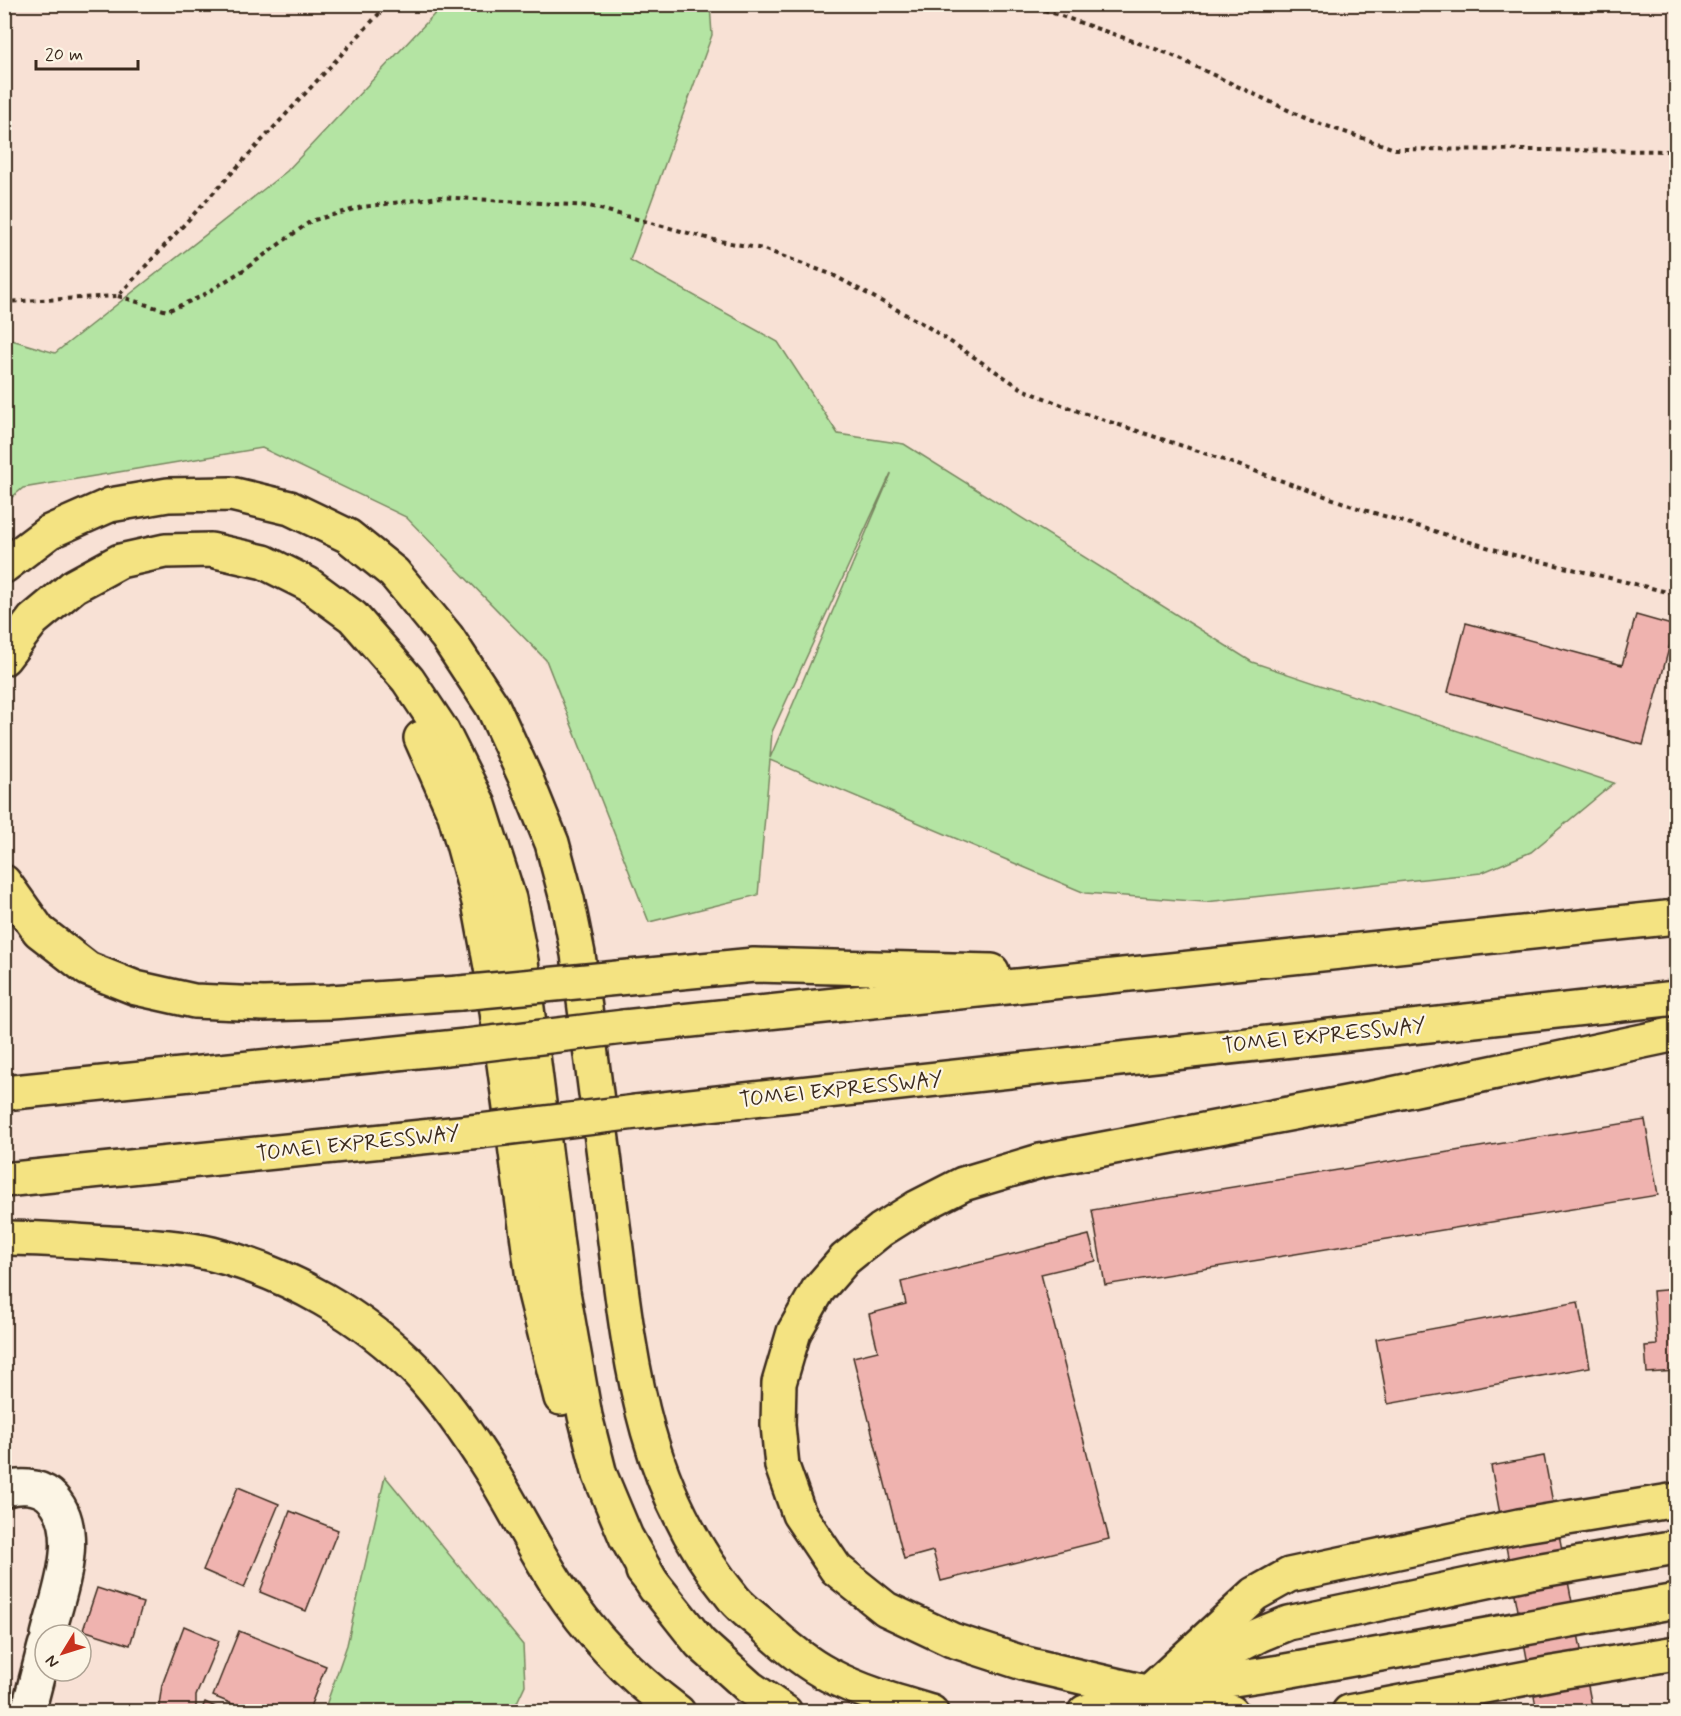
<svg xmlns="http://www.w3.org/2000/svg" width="1681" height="1716" font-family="Mynerve,sans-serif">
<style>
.green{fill:#b4e4a3;stroke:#788760;stroke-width:1.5;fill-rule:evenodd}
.building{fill:#efb3af;stroke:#3b2a1e;stroke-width:1.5}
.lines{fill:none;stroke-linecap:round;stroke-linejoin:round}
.secondary-casing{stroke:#3b2a1e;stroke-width:38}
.highway-casing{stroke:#3b2a1e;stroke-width:38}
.path{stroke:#3b2a1e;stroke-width:4;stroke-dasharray:4.5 4.5;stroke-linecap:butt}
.secondary{stroke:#fcf5e5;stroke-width:33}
.highway{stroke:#f4e382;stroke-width:33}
.highway-bridge-casing{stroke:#3b2a1e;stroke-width:38;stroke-linecap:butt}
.highway-bridge{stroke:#f4e382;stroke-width:33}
.labels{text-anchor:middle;stroke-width:4.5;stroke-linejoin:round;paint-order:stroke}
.street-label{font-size:21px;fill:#3b2a1e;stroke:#fcf5e5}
</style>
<rect width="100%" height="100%" fill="#f8e1d5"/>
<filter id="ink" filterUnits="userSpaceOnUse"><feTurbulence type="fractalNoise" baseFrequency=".0167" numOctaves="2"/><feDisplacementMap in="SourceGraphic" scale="12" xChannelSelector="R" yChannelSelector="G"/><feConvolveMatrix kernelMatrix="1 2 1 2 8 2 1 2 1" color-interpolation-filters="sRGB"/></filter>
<g filter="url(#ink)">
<g class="green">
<path d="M443 5H710L712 35 630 260 778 342 838 434 904 444 1252 662 1614 783 1531 852 1481 873 1205 902 1085 893 770 760 758 895 649 922 546 660 406 517 262 448 23 488 5 503V338L55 353 287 171ZM891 473V474L770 758 772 732Z"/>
<polygon points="385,1476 523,1645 525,1685 513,1711 324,1711 347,1645"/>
</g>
<g class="building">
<polygon points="1636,615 1675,626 1643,745 1448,692 1466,623 1622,665"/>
<polygon points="1645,1120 1658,1195 1105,1285 1092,1210"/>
<polygon points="1089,1235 1096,1261 1041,1274 1109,1539 941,1581 933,1551 904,1559 853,1357 878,1351 869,1314 906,1304 901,1282"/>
<polygon points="1676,1289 1676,1371 1647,1373 1645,1346 1657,1345 1653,1291"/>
<polygon points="1578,1302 1590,1367 1388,1404 1376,1339"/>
<polygon points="1544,1456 1593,1712 1537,1712 1491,1466"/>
<polygon points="238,1487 279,1504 244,1588 203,1570"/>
<polygon points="290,1511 338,1530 306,1611 260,1592"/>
<polygon points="97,1588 143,1603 130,1645 83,1630"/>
<polygon points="184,1626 219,1641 196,1696 196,1712 158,1712 162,1685"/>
<polygon points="239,1631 326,1666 308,1712 252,1712 213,1696"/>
<polygon points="205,1702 226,1712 201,1711"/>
</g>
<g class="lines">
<g class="secondary-casing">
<g id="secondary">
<path d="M4 1490C18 1485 37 1485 49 1495 86 1527 58 1595 48 1635"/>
<polyline points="28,1712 45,1646"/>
</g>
</g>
<g class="highway-casing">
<g id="highway">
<path d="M4 566 49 532 110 505 168 495 231 494 290 508 348 536 394 573 447 637 493 707 526 779 552 843 567 899 578 954C590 1047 602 1140 614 1233 631 1368 644 1490 734 1599 742 1609 754 1617 764 1626 783 1644 806 1663 829 1675 861 1692 897 1702 931 1712"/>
<polyline points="4,658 33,620 74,586 120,561 165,551 211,550 264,562 308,584 353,617 408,680 442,731 479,805 509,899 521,961 563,1292 585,1416 600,1475 626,1537 655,1588"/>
<polyline points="421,738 455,815 479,902 491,967 535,1293 561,1398"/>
<polyline points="4,882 39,931 88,969 136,988 194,1001 263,1004 331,1002 460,993"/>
<polyline points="618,978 754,965 992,971"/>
<polyline points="624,1027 1676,917"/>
<polyline points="4,1093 466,1046"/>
<polyline points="636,1112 1676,998"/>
<polyline points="4,1180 480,1131"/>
<path d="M4 1238C39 1238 74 1241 109 1243 143 1245 179 1246 212 1254 289 1273 363 1316 418 1372 447 1403 471 1439 493 1474 515 1510 534 1548 557 1584 589 1633 631 1677 678 1712"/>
<polyline points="643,1571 700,1643 749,1687 785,1712"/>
<polyline points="1188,1672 1259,1635 1288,1623 1530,1572 1676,1547"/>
<polyline points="1149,1692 1255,1594 1289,1575 1519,1526 1676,1500"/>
<polyline points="1085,1712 1149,1692 1280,1672 1676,1601"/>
<polyline points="1231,1712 1026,1664 952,1640 886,1609 836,1569 799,1514 782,1466 778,1425 779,1383 794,1332 818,1290 845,1259 881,1230 916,1208 963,1184 1040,1161 1378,1097 1676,1034"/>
<polyline points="1349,1712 1553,1673 1676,1653"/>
</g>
</g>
<g class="path">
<polyline points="1027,4 1167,53 1309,120 1395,149 1676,151"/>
<polyline points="118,296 167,311 200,297 245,269 311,221 362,207 440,197 589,206 714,240 763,249 833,275 925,325 1024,390 1080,412 1207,454 1361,509 1510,554 1676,594"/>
<polyline points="4,302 118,296 388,4"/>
</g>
<use href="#secondary" class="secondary"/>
<use href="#highway" class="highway"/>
<g class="highway-bridge-casing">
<g id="highway-bridge">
<polyline points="460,993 618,978"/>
<polyline points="466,1046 624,1027"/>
<polyline points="480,1131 636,1112"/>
</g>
</g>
<use href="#highway-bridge" class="highway-bridge"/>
</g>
</g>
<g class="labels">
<g class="street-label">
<text transform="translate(1324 1035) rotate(-6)" y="7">TOMEI EXPRESSWAY</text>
<text transform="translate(841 1089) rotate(-6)" y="7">TOMEI EXPRESSWAY</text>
<text transform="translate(358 1143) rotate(-6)" y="7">TOMEI EXPRESSWAY</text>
</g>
</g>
<rect width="1681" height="1716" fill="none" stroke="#fcf5e5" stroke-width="24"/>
<rect x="12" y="12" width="1657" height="1692" fill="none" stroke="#3b2a1e" stroke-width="2" filter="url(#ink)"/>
<g transform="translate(63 1653) rotate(232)"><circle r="28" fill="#fcf5e5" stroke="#afa495" stroke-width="1.5"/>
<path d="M0-4.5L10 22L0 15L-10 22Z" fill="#c8321e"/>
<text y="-9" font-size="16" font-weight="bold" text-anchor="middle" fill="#3b2a1e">N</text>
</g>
<path d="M36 60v9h102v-9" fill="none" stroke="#3b2a1e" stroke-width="3"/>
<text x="45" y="60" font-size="18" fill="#3b2a1e" stroke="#fcf5e5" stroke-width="4.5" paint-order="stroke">20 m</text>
</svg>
